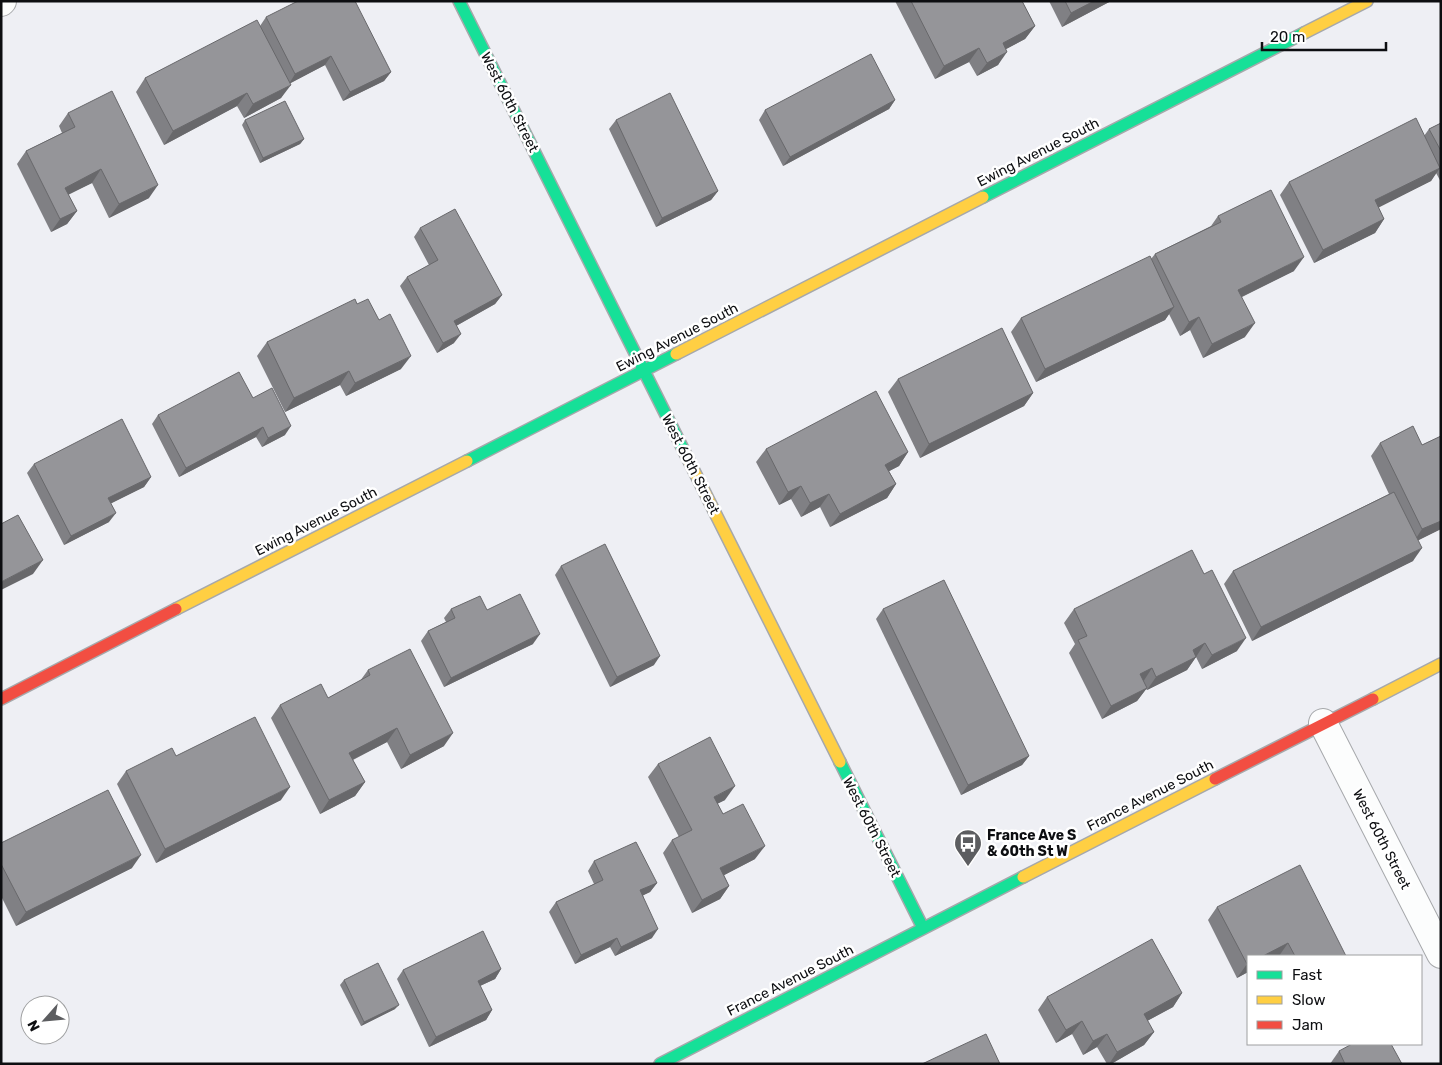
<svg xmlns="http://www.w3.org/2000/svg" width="1442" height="1065" font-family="Rubik,sans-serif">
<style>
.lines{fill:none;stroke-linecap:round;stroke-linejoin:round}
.street-casing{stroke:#a6a8ab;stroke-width:30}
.fast-casing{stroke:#a6a8ab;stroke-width:14}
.slow-casing{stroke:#a6a8ab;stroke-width:14}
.jam-casing{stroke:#a6a8ab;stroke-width:14}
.street{stroke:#fcfdfd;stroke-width:28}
.fast{stroke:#16e098;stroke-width:11}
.slow{stroke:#ffcf43;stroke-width:11}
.jam{stroke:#f24e42;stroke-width:11}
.wall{fill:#808084}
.shaded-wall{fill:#68686b}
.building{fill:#959599;stroke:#68686b}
.labels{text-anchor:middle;stroke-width:5;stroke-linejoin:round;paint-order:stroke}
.street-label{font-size:14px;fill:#0d0e11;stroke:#fff}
.poi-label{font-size:14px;font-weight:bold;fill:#0d0e11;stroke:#fff;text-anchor:start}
</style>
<rect width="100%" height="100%" fill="#eeeff4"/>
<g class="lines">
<g class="street-casing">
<g id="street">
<polyline points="1,2 2,1"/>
<polyline points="1323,723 1441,954"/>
</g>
</g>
<g class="fast-casing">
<g id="fast">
<polyline points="459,1 684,451"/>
<polyline points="983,197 1304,33"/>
<polyline points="467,461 676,354"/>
<polyline points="840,762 923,928"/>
<polyline points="660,1064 1023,877"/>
</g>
</g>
<g class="slow-casing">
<g id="slow">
<polyline points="1304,33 1367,1"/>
<polyline points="676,354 983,197"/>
<polyline points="684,451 840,762"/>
<polyline points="176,609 467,461"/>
<polyline points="1373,699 1441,664"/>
<polyline points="1023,877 1215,779"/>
</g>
</g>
<g class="jam-casing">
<g id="jam">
<polyline points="1,699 176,609"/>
<polyline points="1215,779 1373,699"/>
</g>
</g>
<use href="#street" class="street"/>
<use href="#fast" class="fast"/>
<use href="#slow" class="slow"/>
<use href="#jam" class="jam"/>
</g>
<g class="wall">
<polygon points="895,1 1022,1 1035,26 1025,39 1006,49 998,65 977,76 969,62 935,79"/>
<polygon points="1049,1 1111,1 1062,27"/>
<polygon points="266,17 391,72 384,81 343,101 325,65 290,83 281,98 244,118 237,106 164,145 136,92 145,78 260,26"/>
<polygon points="895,100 889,109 783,166 759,120 765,110"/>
<polygon points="68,113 149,198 109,218 92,183 68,194 77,211 67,224 51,232 17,164 26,151 62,133 59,126"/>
<polygon points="245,120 304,139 300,144 260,163 242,125"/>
<polygon points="616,120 718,191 711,200 656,227 609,129"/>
<polygon points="1441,123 1441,182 1436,173 1431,181 1378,207 1384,219 1375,233 1314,263 1280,195 1289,182 1424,136 1429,129"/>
<polygon points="1218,216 1294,271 1242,297 1245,337 1203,358 1190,330 1180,336 1169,314 1165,320 1036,382 1011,332 1021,318 1151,259 1155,254 1211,226"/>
<polygon points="420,228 502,295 495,304 456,326 454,343 437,353 400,286 407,277 429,265 414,237"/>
<polygon points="357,304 401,369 346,396 340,385 285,412 257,356 267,342"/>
<polygon points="898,379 1033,393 1024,406 920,458 888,392"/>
<polygon points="253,398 285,435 262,447 256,437 179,477 152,424 158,415"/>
<polygon points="1441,436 1441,529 1418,540 1413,561 1252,641 1224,584 1233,571 1389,494 1371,456 1380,443 1422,445"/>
<polygon points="766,449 908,452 899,466 889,471 896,484 887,498 830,527 820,507 801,517 791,499 779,505 756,462"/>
<polygon points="34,464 151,477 144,487 111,503 109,522 64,545 27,473"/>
<polygon points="561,566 654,665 610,687 555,575"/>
<polygon points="451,609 487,610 533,644 444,687 421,641 428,631 446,622 444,618"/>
<polygon points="883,609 1029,756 1022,765 961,795 876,619"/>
<polygon points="1074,609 1237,651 1202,669 1196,657 1187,670 1147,690 1146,689 1137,701 1102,719 1069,653 1075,644 1064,623"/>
<polygon points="368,670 444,746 401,769 387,742 353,760 365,782 355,796 320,814 271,718 280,705 328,698 360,681"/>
<polygon points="176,756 281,800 156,863 117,784 126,771"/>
<polygon points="658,764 725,800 717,804 723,814 755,859 724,875 729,886 720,899 692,913 663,853 672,840 679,837 648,777"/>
<polygon points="1,843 132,868 16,926 1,896"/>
<polygon points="594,861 657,883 650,892 643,895 652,938 615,956 610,947 575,964 549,912 556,902 594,884 588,871"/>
<polygon points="1217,907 1346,956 1248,956 1248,972 1237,978 1208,920"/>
<polygon points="501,969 495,979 480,986 492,1010 486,1020 429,1047 397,979 403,970"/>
<polygon points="344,980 395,1009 361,1026 340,985"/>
<polygon points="1182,993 1173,1007 1147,1021 1154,1032 1144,1045 1111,1064 1107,1064 1097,1047 1083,1055 1072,1034 1056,1043 1038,1010 1047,997"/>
<polygon points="1339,1051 1402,1064 1330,1064"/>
</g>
<g class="shaded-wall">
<polygon points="1094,1 1111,1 1062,27 1071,13"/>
<polygon points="1035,26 1025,39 993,56 1003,43"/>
<polygon points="979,48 969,62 935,79 944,66"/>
<polygon points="1007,52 998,65 977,76 987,63"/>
<polygon points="331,56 325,65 289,84 295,74"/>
<polygon points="391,72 384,81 343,101 350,92"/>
<polygon points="291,85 281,98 244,118 253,104"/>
<polygon points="247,93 237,106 164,145 173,131"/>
<polygon points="895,100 889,109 783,166 790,157"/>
<polygon points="304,139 300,144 260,163 263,158"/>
<polygon points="1440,168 1431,181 1366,214 1375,200"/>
<polygon points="101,169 92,183 56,201 65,188"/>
<polygon points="158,185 149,198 109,218 119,204"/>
<polygon points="718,191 711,200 656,227 662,218"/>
<polygon points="77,211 67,224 51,232 60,219"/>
<polygon points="1384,219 1375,233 1314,263 1323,250"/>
<polygon points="1304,257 1294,271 1229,303 1238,290"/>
<polygon points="502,295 495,304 447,331 454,321"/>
<polygon points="1174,307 1165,320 1036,382 1045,369"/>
<polygon points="1199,317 1190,330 1180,336 1189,322"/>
<polygon points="1255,323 1245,337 1203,358 1212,344"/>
<polygon points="461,334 454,343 437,353 443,343"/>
<polygon points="411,356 401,369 346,396 355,383"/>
<polygon points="349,371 340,385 285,412 294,398"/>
<polygon points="1033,393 1024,406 920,458 929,444"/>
<polygon points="291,426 285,435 262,447 268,438"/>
<polygon points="263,427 256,437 179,477 186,468"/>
<polygon points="908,452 899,466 876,478 885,465"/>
<polygon points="151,477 144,487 102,508 108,498"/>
<polygon points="896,484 887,498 830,527 840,514"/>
<polygon points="801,486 791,499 779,505 788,492"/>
<polygon points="829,494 820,507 801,517 810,503"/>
<polygon points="116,513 109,522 64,545 71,536"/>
<polygon points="1441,521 1441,529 1413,543 1422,529"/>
<polygon points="1422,548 1413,561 1252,641 1261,627"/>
<polygon points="43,560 33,574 1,590 1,582"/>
<polygon points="540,634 533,644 444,687 451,678"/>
<polygon points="1246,638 1237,651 1202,669 1212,655"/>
<polygon points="1205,643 1196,657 1193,650"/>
<polygon points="660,656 654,665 610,687 617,677"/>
<polygon points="1196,657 1187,670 1147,690 1156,677"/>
<polygon points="1152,668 1143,682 1140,674"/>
<polygon points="1147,688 1137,701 1102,719 1111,706"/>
<polygon points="397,728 387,742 340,766 349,753"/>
<polygon points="453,733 444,746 401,769 410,755"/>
<polygon points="1029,756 1022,765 961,795 968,785"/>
<polygon points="365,782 355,796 320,814 329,800"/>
<polygon points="735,786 725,800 704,810 714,797"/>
<polygon points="290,787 281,800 156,863 165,849"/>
<polygon points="765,846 755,859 711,882 720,868"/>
<polygon points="141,855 132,868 16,926 26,912"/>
<polygon points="657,883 650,892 634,900 640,890"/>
<polygon points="729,886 720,899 692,913 702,900"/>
<polygon points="658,929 652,938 615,956 621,947"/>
<polygon points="617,938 610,947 575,964 581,955"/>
<polygon points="1288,943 1279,956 1263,956"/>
<polygon points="1247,964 1248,964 1248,972 1237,978"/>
<polygon points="501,969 495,979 471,990 478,981"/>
<polygon points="1182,993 1173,1007 1134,1028 1144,1014"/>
<polygon points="399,1005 395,1009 361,1026 364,1022"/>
<polygon points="492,1010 486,1020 429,1047 436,1037"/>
<polygon points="1082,1021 1072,1034 1056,1043 1066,1030"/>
<polygon points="1154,1032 1144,1045 1111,1064 1109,1064 1117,1052"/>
<polygon points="1107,1034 1097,1047 1083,1055 1093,1041"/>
</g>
<g class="building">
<polygon points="298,1 355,1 391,72 350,92 331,56 295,74 266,17"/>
<polygon points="911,1 1022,1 1035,26 1003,43 1007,52 987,63 979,48 944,66"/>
<polygon points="1065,1 1094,1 1071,13"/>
<polygon points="257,20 291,85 253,104 247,93 173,131 145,78"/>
<polygon points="871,54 895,100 790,157 765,110"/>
<polygon points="112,91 158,185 119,204 101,169 65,188 77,211 60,219 26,151 75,127 68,113"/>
<polygon points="670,93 718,191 662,218 616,120"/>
<polygon points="285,101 304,139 263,158 245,120"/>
<polygon points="1416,118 1440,168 1375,200 1384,219 1323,250 1289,182"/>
<polygon points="1441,123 1441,151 1429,129"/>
<polygon points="1271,190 1304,257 1238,290 1255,323 1212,344 1199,317 1189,322 1155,254 1221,222 1218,216"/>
<polygon points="455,209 502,295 454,321 461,334 443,343 407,277 438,260 420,228"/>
<polygon points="1150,256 1174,307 1045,369 1021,318"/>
<polygon points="355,299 357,304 368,299 379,320 390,314 411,356 355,383 349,371 294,398 267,342"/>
<polygon points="1002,328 1033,393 929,444 898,379"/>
<polygon points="239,372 253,398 272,388 291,426 268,438 263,427 186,468 158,415"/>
<polygon points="876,391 908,452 885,465 896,484 840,514 829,494 810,503 801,486 788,492 766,449"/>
<polygon points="122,419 151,477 108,498 116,513 71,536 34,464"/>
<polygon points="1413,426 1422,445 1441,436 1441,521 1422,529 1380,443"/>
<polygon points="1394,492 1422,548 1261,627 1233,571"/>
<polygon points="18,515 43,560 1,582 1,524"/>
<polygon points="605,544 660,656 617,677 561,566"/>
<polygon points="1192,550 1204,574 1212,570 1246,638 1212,655 1205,643 1193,650 1196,657 1156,677 1152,668 1140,674 1147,688 1111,706 1078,640 1087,636 1074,609"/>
<polygon points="944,580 1029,756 968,785 883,609"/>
<polygon points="520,594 540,634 451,678 428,631 455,618 451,609 480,596 487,610"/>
<polygon points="410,649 453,733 410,755 397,728 349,753 365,782 329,800 280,705 321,684 328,698 370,675 368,670"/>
<polygon points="255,717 290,787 165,849 126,771 172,748 176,756"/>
<polygon points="710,737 735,786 714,797 723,814 743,804 765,846 720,868 729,886 702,900 672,840 692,830 658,764"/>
<polygon points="108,790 141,855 26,912 1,864 1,843"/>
<polygon points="636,842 657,883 640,890 658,929 621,947 617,938 581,955 556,902 603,880 594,861"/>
<polygon points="1300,865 1346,956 1295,956 1288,943 1263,956 1248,956 1248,964 1247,964 1217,907"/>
<polygon points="483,931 501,969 478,981 492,1010 436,1037 403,970"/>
<polygon points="1152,939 1182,993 1144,1014 1154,1032 1117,1052 1107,1034 1093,1041 1082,1021 1066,1030 1047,997"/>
<polygon points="378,963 399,1005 364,1022 344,980"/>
<polygon points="986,1034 1000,1064 922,1064"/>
<polygon points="1352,1044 1391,1044 1402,1064 1345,1064 1339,1051"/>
</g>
<defs>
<g id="bus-pin" transform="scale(1.4375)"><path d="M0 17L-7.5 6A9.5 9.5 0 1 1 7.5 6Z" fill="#5c5d60" stroke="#fff"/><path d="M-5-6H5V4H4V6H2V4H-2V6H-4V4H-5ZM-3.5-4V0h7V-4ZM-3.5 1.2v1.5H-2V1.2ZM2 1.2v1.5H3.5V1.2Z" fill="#fff"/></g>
</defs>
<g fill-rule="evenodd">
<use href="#bus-pin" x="968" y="843"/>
</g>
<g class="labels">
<g class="street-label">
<text transform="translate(510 102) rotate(63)" y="5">West 60th Street</text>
<text transform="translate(1038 152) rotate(-27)" y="5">Ewing Avenue South</text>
<text transform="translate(677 337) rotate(-27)" y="5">Ewing Avenue South</text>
<text transform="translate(691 464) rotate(63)" y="5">West 60th Street</text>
<text transform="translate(316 521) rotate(-27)" y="5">Ewing Avenue South</text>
<text transform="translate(1150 795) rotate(-27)" y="5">France Avenue South</text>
<text transform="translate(872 827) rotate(63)" y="5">West 60th Street</text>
<text transform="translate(1382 839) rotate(63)" y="5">West 60th Street</text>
<text transform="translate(790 980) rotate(-27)" y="5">France Avenue South</text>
</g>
<g class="poi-label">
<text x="987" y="840">France Ave S<tspan x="987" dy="16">&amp; 60th St W</tspan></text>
</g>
</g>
<rect width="1442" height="1065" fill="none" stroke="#0d0e11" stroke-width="5"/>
<rect x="1247" y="955" width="175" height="90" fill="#ffffff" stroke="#9e9fa0"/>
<rect x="1257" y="971" width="25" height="8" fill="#16e098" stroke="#9e9fa0"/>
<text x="1292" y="980" font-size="15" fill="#0d0e11">Fast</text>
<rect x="1257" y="996" width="25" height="8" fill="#ffcf43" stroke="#9e9fa0"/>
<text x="1292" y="1005" font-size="15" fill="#0d0e11">Slow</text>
<rect x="1257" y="1021" width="25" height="8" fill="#f24e42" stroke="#9e9fa0"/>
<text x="1292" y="1030" font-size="15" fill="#0d0e11">Jam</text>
<g transform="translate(45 1020) rotate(243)"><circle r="24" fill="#ffffff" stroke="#9e9fa0"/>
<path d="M0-4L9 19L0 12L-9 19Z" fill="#5c5d60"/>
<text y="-8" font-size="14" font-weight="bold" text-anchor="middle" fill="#0d0e11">N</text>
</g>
<path d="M1262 42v8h124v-8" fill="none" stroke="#0d0e11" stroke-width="2.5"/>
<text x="1270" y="42" font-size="15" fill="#0d0e11" stroke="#ffffff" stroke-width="4" paint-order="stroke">20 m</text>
</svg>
